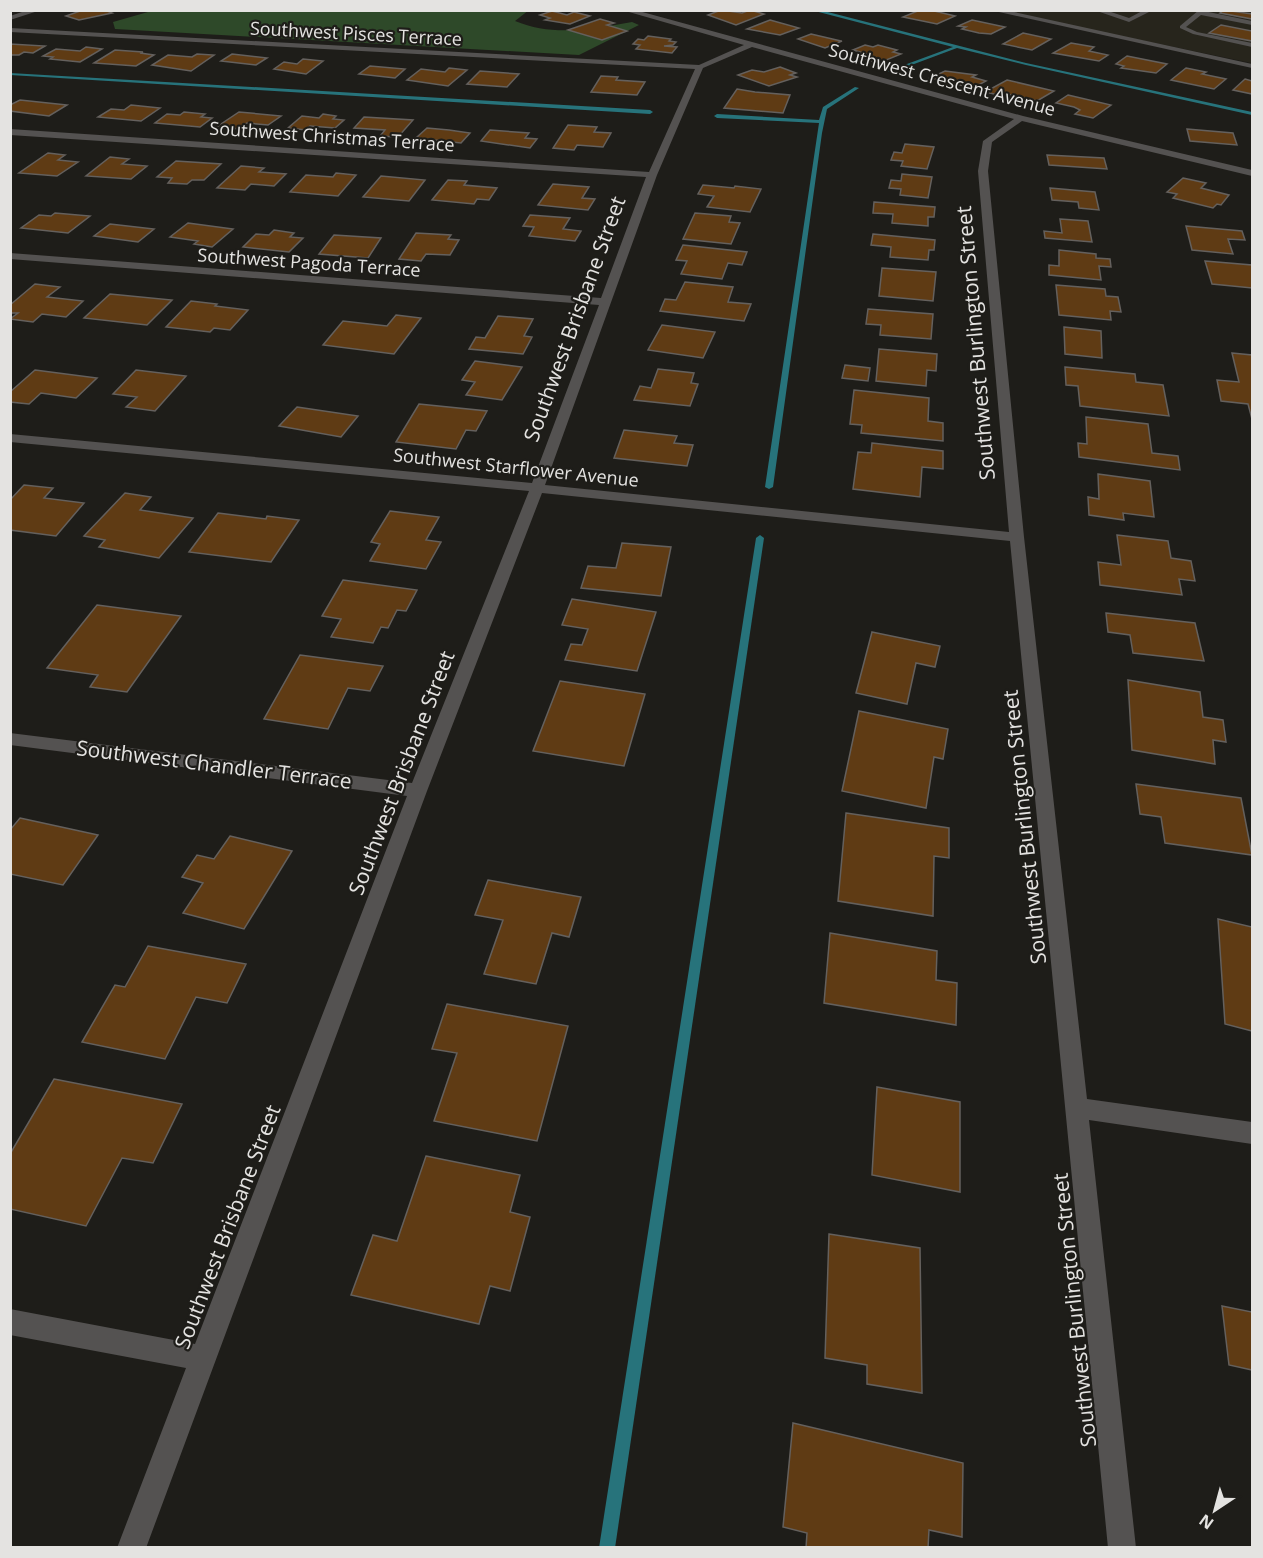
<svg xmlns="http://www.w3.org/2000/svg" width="1263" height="1558" font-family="'Open Sans',sans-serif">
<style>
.built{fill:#27251c}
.green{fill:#2e4929}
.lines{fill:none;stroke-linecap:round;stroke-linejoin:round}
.stream{fill:#27737b;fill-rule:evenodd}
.building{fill:#5f3b14;stroke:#64605d;stroke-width:1.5}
.lane{fill:#545251;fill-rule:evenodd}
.street{fill:#545251;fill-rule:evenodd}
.labels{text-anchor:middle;stroke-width:4.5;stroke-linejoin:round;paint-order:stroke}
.far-street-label{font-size:18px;fill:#e4e3e1;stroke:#1e1d19}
.street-label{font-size:21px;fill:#e4e3e1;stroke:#1e1d19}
</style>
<rect width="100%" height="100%" fill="#1e1d19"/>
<polygon class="built" points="1006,11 1252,11 1252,63 1096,31"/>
<path class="green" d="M155 10H529L515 21C553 37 592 29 632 22L639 25 579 55 115 29 113 22Z"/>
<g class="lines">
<g class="stream">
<polygon points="811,10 820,10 1026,63 1252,112 1252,115 1026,65 957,48 890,73 888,71 953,47"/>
<polygon points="10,73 650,110 653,112 650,114 10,75"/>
<polygon points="855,87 859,88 827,109 822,133 773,487 769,489 765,487 819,123 717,118 714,116 717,114 819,120 823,107"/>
<polygon points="760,535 764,538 615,1548 599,1548 756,538"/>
</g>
</g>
<g class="building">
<polygon points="83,10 110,10 107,11 112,13 79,20 66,16"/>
<polygon points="721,10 742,13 750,10 764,14 736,25 708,15"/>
<polygon points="920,10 930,10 955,16 937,24 903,17"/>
<polygon points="1224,10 1252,14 1252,19 1220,13"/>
<polygon points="552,11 567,15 574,12 590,16 570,24 545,20 550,18 540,15"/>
<polygon points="600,19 614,23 607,25 627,31 602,40 568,30"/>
<polygon points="770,20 799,28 780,35 747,29"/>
<polygon points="972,20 1005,27 991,34 979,33 962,29 966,27 958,26"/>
<polygon points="1221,25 1252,31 1252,41 1209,33"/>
<polygon points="1023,33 1051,39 1032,50 1003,44"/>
<polygon points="811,34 841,41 842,41 825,48 798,39"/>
<polygon points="648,36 671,39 669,41 676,42 673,45 664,46 677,47 672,53 636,49 640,45 633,44 638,39 644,40"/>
<polygon points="1071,43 1094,47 1089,51 1108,55 1099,61 1053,53"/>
<polygon points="10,44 45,46 33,53 24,52 19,55 10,55"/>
<polygon points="865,45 873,47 878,45 897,50 893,52 901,54 879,63 863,59 870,55 853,50"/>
<polygon points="86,47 102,49 80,62 50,59 53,57 43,56 56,49 80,51"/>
<polygon points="115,50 143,52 140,53 154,55 136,66 94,63"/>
<polygon points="197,54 214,55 191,71 152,65 168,55 192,57"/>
<polygon points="232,54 267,58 256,65 221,61"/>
<polygon points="1127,56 1167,64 1156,73 1121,68 1124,66 1116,64"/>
<polygon points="303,59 323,61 306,74 274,69 284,62 297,64"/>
<polygon points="370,66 405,69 395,78 359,74"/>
<polygon points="780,67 796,73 790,75 797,77 769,86 738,75 752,70 764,72"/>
<polygon points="449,68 467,70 448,86 407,80 421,69 445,72"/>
<polygon points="1186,68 1206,72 1202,74 1226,79 1214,89 1171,80"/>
<polygon points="480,71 519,74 507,87 467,84"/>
<polygon points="945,71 976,75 972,77 986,81 973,88 930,78"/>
<polygon points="601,76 618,77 616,80 645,82 637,95 591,92"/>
<polygon points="1245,79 1252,81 1252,94 1233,90"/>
<polygon points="1007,80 1054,91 1037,101 1007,94 1003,96 985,92"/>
<polygon points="737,89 755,92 790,95 783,113 724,108"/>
<polygon points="1068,95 1111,105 1093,118 1075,114 1080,110 1074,107 1056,103"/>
<polygon points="20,100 67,105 49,116 10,111 10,105"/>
<polygon points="131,105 160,108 141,121 98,117 111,109 124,110"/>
<polygon points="184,112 205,114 201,117 212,118 200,127 155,123 167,114 180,115"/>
<polygon points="239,112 281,116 268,125 247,123 238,129 218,126"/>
<polygon points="323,114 336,116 333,119 344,120 335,128 310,126 306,130 288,128 302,116 319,118"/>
<polygon points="364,117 413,120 398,137 380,136 385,130 354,128"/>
<polygon points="568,125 597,127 594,132 611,133 603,147 577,145 574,150 553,148"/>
<polygon points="427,128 449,130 470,133 461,143 416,138"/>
<polygon points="1187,129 1233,133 1237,145 1190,141"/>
<polygon points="490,130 529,133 525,138 537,139 530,148 481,141"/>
<polygon points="905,144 934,147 927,169 901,166 903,161 891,160 894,152 902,153"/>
<polygon points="48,153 65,155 58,160 78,162 57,176 19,173"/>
<polygon points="1047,155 1104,158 1107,169 1049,165"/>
<polygon points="110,157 129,159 122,164 147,166 131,179 86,176"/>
<polygon points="176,161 221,164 204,180 192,180 187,184 168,183 172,178 157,177"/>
<polygon points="241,166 264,168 259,172 286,174 274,186 251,184 245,190 217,188"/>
<polygon points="336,173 356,175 338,196 290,192 306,175 333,177"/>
<polygon points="902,174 932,177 928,198 900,195 901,189 889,188 891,180 901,181"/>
<polygon points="381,176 425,180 409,201 363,197"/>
<polygon points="1183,178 1206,183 1201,188 1229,195 1221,205 1217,204 1213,208 1173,198 1177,194 1167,192"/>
<polygon points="448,180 467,181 464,185 497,188 489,200 477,199 474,204 432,200"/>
<polygon points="553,184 589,187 582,198 595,199 588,210 538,205"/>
<polygon points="703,185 734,188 735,186 761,189 750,212 707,207 714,196 698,194"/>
<polygon points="1050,188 1095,192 1099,210 1079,208 1078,202 1052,200"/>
<polygon points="874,202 935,207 934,217 928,217 928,226 892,223 893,214 873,213"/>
<polygon points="55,213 90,216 68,233 21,228 39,215 51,216"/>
<polygon points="695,213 731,216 729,222 740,223 731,244 683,239"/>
<polygon points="530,215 570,218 563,229 581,231 575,241 529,236 534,227 523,226"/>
<polygon points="1060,219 1088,221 1092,242 1045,238 1044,231 1062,233"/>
<polygon points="188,223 233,229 212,247 194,244 198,241 170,237"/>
<polygon points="110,224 154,229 138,242 94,236"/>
<polygon points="1186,226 1242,231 1245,240 1228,239 1233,254 1192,250"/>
<polygon points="274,230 294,233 290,237 303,238 289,252 243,247 256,234 269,235"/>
<polygon points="416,233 451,235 448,239 459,240 450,255 426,254 421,261 399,259"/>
<polygon points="873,234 935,240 934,250 929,250 928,260 890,257 891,247 871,245"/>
<polygon points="334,235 381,238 368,258 319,254"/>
<polygon points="683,245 747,252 742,265 728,263 722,279 681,274 687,261 676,260"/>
<polygon points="1059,250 1096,254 1096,258 1110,259 1111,267 1099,266 1101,280 1049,275 1049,265 1059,266"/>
<polygon points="1205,261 1252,265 1252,288 1212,284"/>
<polygon points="882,268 936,272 933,301 879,296"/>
<polygon points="685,282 733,287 728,302 751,304 744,321 660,311 665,299 676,300"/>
<polygon points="35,284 60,287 47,297 83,301 66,317 42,314 33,322 10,319 18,313 10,313 10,305"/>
<polygon points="1056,285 1105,289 1106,296 1118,297 1121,312 1110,311 1111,320 1059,315"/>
<polygon points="110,294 172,300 147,325 84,318"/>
<polygon points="191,301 217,304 215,306 248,310 230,330 214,328 210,332 166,327"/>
<polygon points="868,309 933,314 931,339 880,335 881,325 866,324"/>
<polygon points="396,315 421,318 394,354 323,345 343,321 387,326"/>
<polygon points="498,316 533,319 524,336 532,337 523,354 469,349 476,337 485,338"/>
<polygon points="662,325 715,332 703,358 648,350"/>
<polygon points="1064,327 1101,331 1102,358 1065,354"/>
<polygon points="879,349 937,354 936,371 927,370 926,386 876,381"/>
<polygon points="1232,353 1252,355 1252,419 1248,404 1221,401 1217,380 1239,382"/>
<polygon points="475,361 522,367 502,400 466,395 475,382 462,380"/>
<polygon points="845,365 870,368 868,381 842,378"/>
<polygon points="1065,367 1135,374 1136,382 1163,385 1169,416 1080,406 1078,386 1066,385"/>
<polygon points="658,369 694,373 691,383 698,384 690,406 634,400 640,386 651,388"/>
<polygon points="35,370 97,378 76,398 41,393 29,404 10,402 10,392"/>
<polygon points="136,370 186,376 155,411 126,407 137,397 113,394"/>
<polygon points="854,390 929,398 928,421 943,423 943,441 861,433 862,425 850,424"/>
<polygon points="419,404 487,411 476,431 466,430 456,449 396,442"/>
<polygon points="297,407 358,416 341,437 279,426"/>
<polygon points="1086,417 1148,424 1152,453 1178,456 1180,470 1079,457 1078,443 1087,444"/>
<polygon points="624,430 677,436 674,443 693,445 687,466 614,458"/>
<polygon points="872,443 943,451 943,469 922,467 920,497 853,489 858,452 871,453"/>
<polygon points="1098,474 1150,481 1154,517 1123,513 1124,520 1089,515 1088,497 1099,499"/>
<polygon points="24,485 53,488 44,498 84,503 56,536 10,530 10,500"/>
<polygon points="125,493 151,497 140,510 193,518 159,558 99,547 105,540 84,536"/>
<polygon points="390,511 439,517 426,540 441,542 426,569 370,561 380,544 371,542"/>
<polygon points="218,513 266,519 267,516 299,520 271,562 189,552"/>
<polygon points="1117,535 1168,541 1171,558 1191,561 1195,581 1179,579 1182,595 1100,585 1098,562 1121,565"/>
<polygon points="622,543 671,547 661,596 581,588 588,566 616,568"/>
<polygon points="343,580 417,590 406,611 397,610 388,628 381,627 373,643 331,637 341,619 322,616"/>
<polygon points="572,599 656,612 637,671 565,660 571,644 582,645 588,629 562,625"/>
<polygon points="97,605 181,616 127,692 90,687 98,675 47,668"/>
<polygon points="1106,613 1195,623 1204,661 1133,653 1130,635 1108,632"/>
<polygon points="872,632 940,646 935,667 916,663 907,704 856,693"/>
<polygon points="300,655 383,666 370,691 348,688 328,729 264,719"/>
<polygon points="1128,680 1200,692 1203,717 1223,720 1226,742 1213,740 1215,764 1132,750"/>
<polygon points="560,681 645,694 624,766 533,751"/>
<polygon points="859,711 948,729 943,759 934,757 926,808 842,791"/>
<polygon points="1136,784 1241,798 1252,855 1165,843 1161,817 1140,814"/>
<polygon points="846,813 949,828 949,858 934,856 933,916 838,901"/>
<polygon points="20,818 98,835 63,885 10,874 10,830"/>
<polygon points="230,836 292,851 244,929 183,913 203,883 182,877 197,855 214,859"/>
<polygon points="488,880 581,897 569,937 552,933 536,984 484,974 503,920 475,915"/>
<polygon points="1218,919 1252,927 1252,1031 1225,1024"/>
<polygon points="830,933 937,951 936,980 957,983 956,1025 824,1003"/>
<polygon points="148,946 246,964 227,1003 196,997 165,1059 82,1042 115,985 125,987"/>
<polygon points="447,1004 568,1026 537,1141 434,1121 457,1053 432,1049"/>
<polygon points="54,1079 182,1104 153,1163 122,1158 86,1226 10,1209 10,1154"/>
<polygon points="877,1087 960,1102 960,1192 872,1175"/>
<polygon points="426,1156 520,1175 510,1212 530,1217 510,1291 490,1286 479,1324 351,1295 373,1235 397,1241"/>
<polygon points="829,1234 920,1248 922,1393 867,1384 867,1365 825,1358"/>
<polygon points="1222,1306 1252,1312 1252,1370 1229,1365"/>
<polygon points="793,1423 963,1463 962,1537 929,1530 928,1548 806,1548 807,1533 783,1527"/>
</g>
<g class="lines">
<g class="lane">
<polygon points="1094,10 1105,10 1129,18 1144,10 1153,10 1129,22"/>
<polygon points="1199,10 1252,21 1252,25 1201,15 1186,27 1197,32 1252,43 1252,47 1193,34 1180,28 1180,26"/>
</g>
<g class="street">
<polygon points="28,10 41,10 10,20 10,16"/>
<path d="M622 10H635L1023 116 1252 170V176L1022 121 992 142 988 171 1024 537 1087 1099 1252 1122V1144L1089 1120 1136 1548H1108L1010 541 542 493 427 791 146 1548H117L186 1368 10 1335V1309L195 1344 407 796 10 745V733L412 783 529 491 10 442V434L532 483 599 305 10 259V253L601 298 646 177 10 135V129L649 172 695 69 10 32V28L699 65 744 45ZM752 47 1014 119 983 141 978 171 1009 532 545 485 657 175 703 68Z"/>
<polygon points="990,10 1005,10 1252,64 1252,68"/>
</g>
</g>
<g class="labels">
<g class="far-street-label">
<text transform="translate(356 34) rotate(3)" y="6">Southwest Pisces Terrace</text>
<text transform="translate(942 80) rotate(15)" y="6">Southwest Crescent Avenue</text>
<text transform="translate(332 137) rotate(4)" y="6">Southwest Christmas Terrace</text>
<text transform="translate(309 263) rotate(4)" y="6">Southwest Pagoda Terrace</text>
<text transform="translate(516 468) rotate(6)" y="6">Southwest Starflower Avenue</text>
</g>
<g class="street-label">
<text transform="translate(575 319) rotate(-70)" y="7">Southwest Brisbane Street</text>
<text transform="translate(976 343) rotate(-95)" y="7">Southwest Burlington Street</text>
<text transform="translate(214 765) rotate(7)" y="7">Southwest Chandler Terrace</text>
<text transform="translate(402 773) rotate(-69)" y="7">Southwest Brisbane Street</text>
<text transform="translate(1025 827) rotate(-96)" y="7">Southwest Burlington Street</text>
<text transform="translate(228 1227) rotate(-69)" y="7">Southwest Brisbane Street</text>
<text transform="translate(1075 1310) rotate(-96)" y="7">Southwest Burlington Street</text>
</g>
</g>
<rect width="1263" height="1558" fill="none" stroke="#e4e3e1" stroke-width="24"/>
<g transform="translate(1215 1510) rotate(216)" stroke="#1e1d19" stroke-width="4.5" paint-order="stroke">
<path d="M0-4.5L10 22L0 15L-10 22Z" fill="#e4e3e1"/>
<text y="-9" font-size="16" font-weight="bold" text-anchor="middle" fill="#e4e3e1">N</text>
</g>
</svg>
